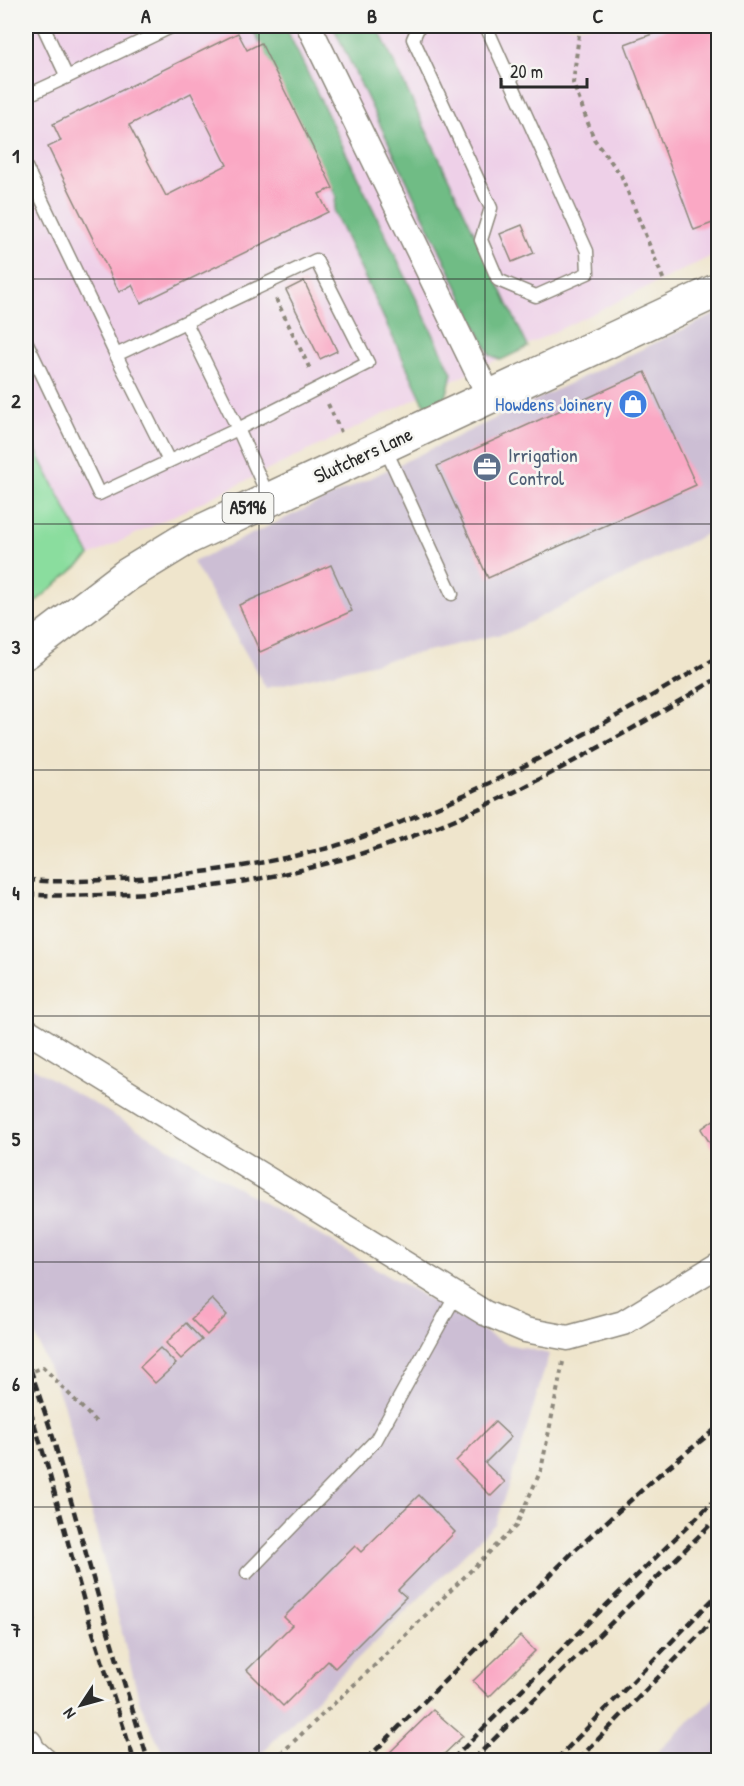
<svg xmlns="http://www.w3.org/2000/svg" width="744" height="1786" font-family="'Patrick Hand',sans-serif">
<style>
.built{fill:#eed0e8}
.industrial{fill:#ccbed4}
.green{fill:#8add9e;stroke:#5a8464;stroke-width:1.5}
.forest{fill:#6fbc85;stroke:#4d7458;stroke-width:1.5}
.building{fill:#faa8c4;fill-rule:evenodd}
.lines{fill:none;stroke-linecap:round;stroke-linejoin:round}
.lane-casing{stroke:#8d887c;stroke-width:15}
.street-casing{stroke:#8d887c;stroke-width:27}
.highway-casing{stroke:#8d887c;stroke-width:36}
.path{stroke:#8d887c;stroke-width:4;stroke-dasharray:4.5 4.5;stroke-linecap:butt}
.lane{stroke:#fff;stroke-width:12}
.street{stroke:#fff;stroke-width:24}
.highway{stroke:#fff;stroke-width:33}
.rail{stroke:#2b2b2b;stroke-width:4.5;stroke-dasharray:9 4.5;stroke-linecap:butt}
.grid{fill:none;stroke:#2b2b2b;stroke-width:1.5;stroke-opacity:0.55}
.labels{text-anchor:middle;stroke-width:5;stroke-linejoin:round;paint-order:stroke}
.shield{fill:#f6f6f2;stroke:#686867;stroke-width:1.5}
.shield-label{font-size:18px;font-weight:bold;fill:#2b2b2b}
.shop-label{font-size:20px;fill:#366cbe;stroke:#f6f6f2;text-anchor:end}
.street-label{font-size:20px;fill:#2b2b2b;stroke:#f6f6f2}
.service-label{font-size:20px;fill:#4e5e75;stroke:#f6f6f2;text-anchor:start}
.neatline{fill:none;stroke:#2b2b2b;stroke-width:2}
.grid-label{font-size:20px;text-anchor:middle;font-weight:bold;fill:#2b2b2b}
</style>
<rect width="100%" height="100%" fill="#f6f6f2"/>
<filter id="ink" filterUnits="userSpaceOnUse"><feTurbulence type="fractalNoise" baseFrequency=".0167" numOctaves="2"/><feDisplacementMap in="SourceGraphic" scale="12" xChannelSelector="R" yChannelSelector="G"/><feConvolveMatrix kernelMatrix="1 2 1 2 8 2 1 2 1" color-interpolation-filters="sRGB"/></filter>
<filter id="wash" filterUnits="userSpaceOnUse"><feTurbulence type="fractalNoise" baseFrequency=".008" numOctaves="4" result="noise"/><feDisplacementMap in="SourceGraphic" scale="24" xChannelSelector="R" yChannelSelector="G"/><feGaussianBlur stdDeviation="1.35" result="paint"/><feColorMatrix in="noise" values="0 0 0 0 0 0 0 0 0 0 0 0 0 0 0 0 0 1.4 0 .05"/><feComposite in="paint" operator="in"/></filter>
<g filter="url(#wash)">
<rect width="100%" height="100%" fill="#efe5cc"/>
<polygon class="built" points="26,26 718,26 718,253 90,556 26,431"/>
<g class="industrial">
<polygon points="718,313 718,528 510,632 266,688 193,562"/>
<polygon points="26,1064 504,1343 549,1354 520,1452 495,1524 254,1760 166,1760 140,1703 63,1403 26,1314"/>
<polygon points="718,1694 718,1760 649,1760"/>
</g>
<polygon class="green" points="26,431 90,556 26,610"/>
<g class="forest">
<polygon points="251,26 285,26 452,373 446,398 426,408 334,212 336,196"/>
<polygon points="333,26 377,26 528,347 501,360 490,355"/>
</g>
<g id="blocks">
<g class="building">
<polygon points="674,26 718,26 718,221 694,230 625,44"/>
<path d="M238 33 247 50 261 43 333 188 319 194 328 212 141 303 132 285 119 292 48 147 61 141 53 124ZM191 93 227 165 166 196 129 125Z"/>
<polygon points="522,225 534,253 512,262 500,234"/>
<polygon points="304,281 337,351 320,359 286,290"/>
<polygon points="645,372 696,485 488,578 437,466"/>
<polygon points="331,565 352,611 260,652 239,605"/>
<polygon points="718,1117 718,1156 701,1129"/>
<polygon points="212,1299 227,1315 207,1335 191,1319"/>
<polygon points="186,1323 202,1340 181,1359 166,1343"/>
<polygon points="160,1348 176,1364 155,1383 140,1367"/>
<polygon points="495,1422 511,1437 485,1463 505,1482 491,1496 456,1461"/>
<polygon points="419,1495 455,1532 398,1590 406,1597 335,1668 328,1661 283,1706 247,1670 292,1625 284,1617 355,1546 361,1552"/>
<polygon points="520,1636 535,1651 489,1697 473,1681"/>
<polygon points="433,1710 463,1736 438,1760 382,1760"/>
</g>
</g>
</g>
<g filter="url(#ink)">
<use href="#blocks" fill-opacity="0" stroke="#8d887c" stroke-width="1.5"/>
<g class="lines">
<g class="lane-casing">
<g id="lane">
<polyline points="419,26 413,39 491,208 481,240 498,280 536,296 588,273 587,251 486,26"/>
<polyline points="67,77 173,26"/>
<polyline points="26,96 67,77 43,26"/>
<polyline points="26,167 116,355 316,260 368,363 238,429 99,494 26,341"/>
<polyline points="186,323 238,429 269,498"/>
<polyline points="116,355 169,461"/>
<polyline points="385,448 452,594"/>
<polyline points="247,1573 376,1440 456,1295"/>
<polyline points="33,1742 53,1760"/>
</g>
</g>
<g class="street-casing">
<g id="street">
<polyline points="309,26 489,396"/>
<polyline points="26,1030 485,1313 525,1330 568,1338 623,1323 718,1265"/>
</g>
</g>
<g class="highway-casing">
<g id="highway">
<polyline points="26,652 127,575 189,537 718,290"/>
<polyline points="26,1745 28,1760"/>
</g>
</g>
<g class="path">
<polyline points="580,26 573,83 594,139 621,175 664,281"/>
<polyline points="276,299 311,371"/>
<polyline points="328,404 341,432"/>
<polyline points="26,1374 43,1367 96,1422"/>
<polyline points="26,1637 35,1619"/>
<polyline points="274,1760 374,1666 516,1526 541,1470 563,1362"/>
</g>
<use href="#lane" class="lane"/>
<use href="#street" class="street"/>
<use href="#highway" class="highway"/>
<g class="rail">
<path d="M26 880C63 883 101 880 139 878 204 874 269 863 332 847 363 838 395 825 425 812 528 769 623 713 718 657"/>
<path d="M26 894C60 897 95 895 130 894 230 889 332 868 426 831 528 791 624 734 718 678"/>
<polyline points="26,1356 52,1434 108,1631 148,1760"/>
<polyline points="26,1397 47,1465 89,1620 134,1760"/>
<polyline points="366,1760 574,1551 661,1473 718,1427"/>
<polyline points="452,1760 591,1620 718,1497"/>
<polyline points="473,1760 718,1517"/>
<polyline points="556,1760 718,1594"/>
<polyline points="578,1760 703,1631 718,1612"/>
</g>
</g>
</g>
<path class="grid" d="M259 26V1760M485 26V1760M26 279H718M26 524H718M26 770H718M26 1016H718M26 1262H718M26 1507H718"/>
<defs>
<g id="shop-disc" transform="scale(1.5)"><circle r="9.5" fill="#3f7fe0" stroke="#f6f6f2"/><path d="M-5-2.5h2.3a2.7 3.5 0 0 1 5.4 0H5L5.5 6h-11ZM-1.5-2.5h3a1.5 2.3 0 0 0-3 0Z" fill="#fff"/></g>
<g id="office-disc" transform="scale(1.5)"><circle r="9.5" fill="#5c6f8a" stroke="#f6f6f2"/><path d="M-6-3h4V-5.5h4V-3h4V5H-6ZM-1-4.5V-3h2v-1.5ZM-6 0V1H6V0Z" fill="#fff"/></g>
</defs>
<g fill-rule="evenodd">
<use href="#shop-disc" x="633" y="404"/>
<use href="#office-disc" x="487" y="467"/>
</g>
<g class="labels">
<rect class="shield" x="222.5" y="493" width="51" height="30" rx="4.5"/>
<g class="shield-label">
<text x="248" y="514">A5196</text>
</g>
<g class="shop-label">
<text x="612" y="411">Howdens Joinery</text>
</g>
<g class="street-label">
<text transform="translate(363 455) rotate(-25)" y="7">Slutchers Lane</text>
</g>
<g class="service-label">
<text x="508" y="462">Irrigation<tspan x="508" dy="23">Control</tspan></text>
</g>
</g>
<rect width="744" height="1786" fill="none" stroke="#f6f6f2" stroke-width="66"/>
<g transform="translate(81 1705) rotate(234)" stroke="#f6f6f2" stroke-width="4.5" paint-order="stroke">
<path d="M0-4.5L10 22L0 15L-10 22Z" fill="#2b2b2b"/>
<text y="-9" font-size="16" font-weight="bold" text-anchor="middle" fill="#2b2b2b">N</text>
</g>
<path d="M501 78v9h86v-9" fill="none" stroke="#2b2b2b" stroke-width="3"/>
<text x="510" y="78" font-size="18" fill="#2b2b2b" stroke="#f6f6f2" stroke-width="4.5" paint-order="stroke">20 m</text>
<rect x="33" y="33" width="678" height="1720" class="neatline"/>
<g class="grid-label">
<text x="146" y="23">A</text>
<text x="372" y="23">B</text>
<text x="598" y="23">C</text>
<text x="16" y="163">1</text>
<text x="16" y="408">2</text>
<text x="16" y="654">3</text>
<text x="16" y="900">4</text>
<text x="16" y="1146">5</text>
<text x="16" y="1391">6</text>
<text x="16" y="1637">7</text>
</g>
</svg>
